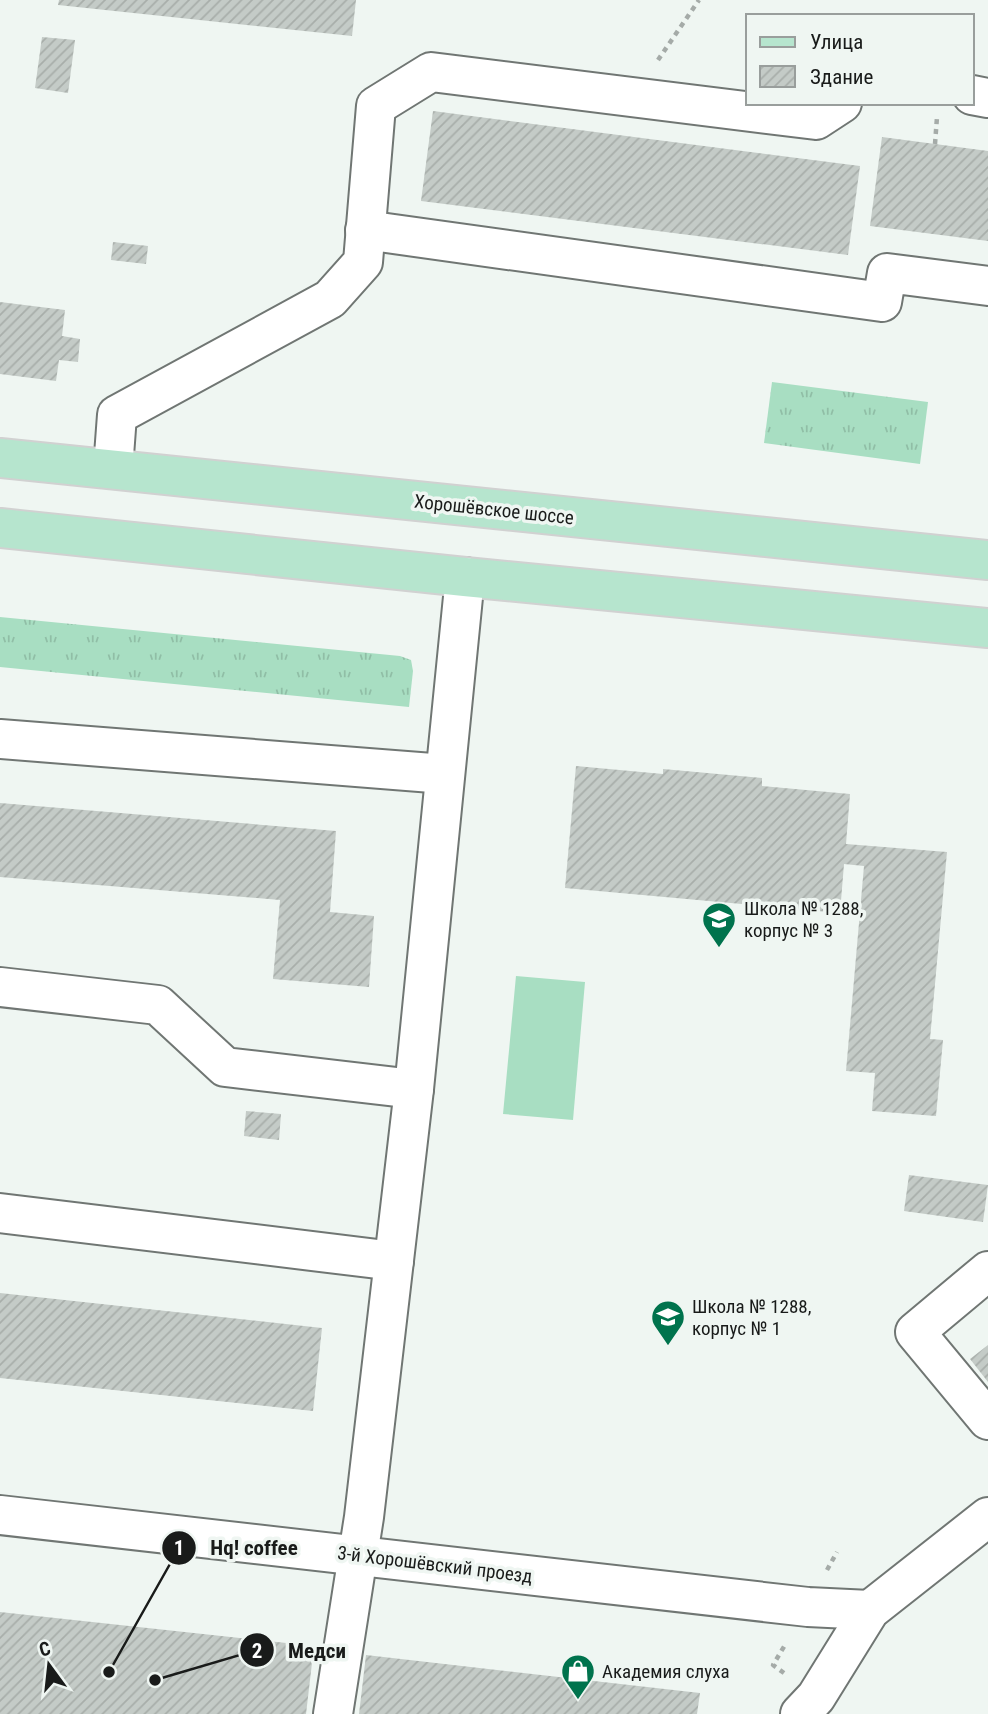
<svg xmlns="http://www.w3.org/2000/svg" width="988" height="1714" font-family="'Roboto Condensed',sans-serif">
<style>
.grass{fill:url(#grass-tufts)}
.pitch{fill:#a8dec2}
.building{fill:url(#building-hatch)}
.lines{fill:none;stroke-linecap:round;stroke-linejoin:round}
.minor-casing{stroke:#707673;stroke-width:42}
.major-casing{stroke:#d1d1d1;stroke-width:42}
.path{stroke:#a5aba8;stroke-width:4.5;stroke-dasharray:5 5;stroke-linecap:butt}
.minor{stroke:#fff;stroke-width:38}
.major{stroke:#b6e5ce;stroke-width:38}
.labels{text-anchor:middle;stroke-width:7;stroke-linejoin:round;paint-order:stroke}
.street-label{font-size:19px;fill:#191b1a;stroke:#eff6f2}
.poi-label{font-size:19px;fill:#191b1a;stroke:#eff6f2;text-anchor:start}
.leader{fill:none;stroke:#191b1a;stroke-width:2.5}
.callout-dot{fill:#191b1a;stroke:#eff6f2;stroke-width:2.5}
.mark-label{font-size:21px;text-anchor:middle;font-weight:bold;fill:#fff}
.callout-label{font-size:21px;text-anchor:middle;font-weight:bold;fill:#191b1a;stroke:#eff6f2;stroke-width:7;stroke-linejoin:round;paint-order:stroke}
</style>
<defs>
<pattern id="grass-tufts" width="24" height="20" patternUnits="userSpaceOnUse" patternTransform="scale(1.75)"><rect width="24" height="20" fill="#a8dec2"/><path d="M3 7l-1-3M5 7V3M7 7l1-3M15 17l-1-3M17 17v-4M19 17l1-3" fill="none" stroke="#90bea6"/></pattern>
<pattern id="building-hatch" width="6" height="6" patternUnits="userSpaceOnUse" patternTransform="scale(1.75)"><rect width="6" height="6" fill="#c4cbc7"/><path d="M-1 1l2-2M0 6l6-6M5 7l2-2" fill="none" stroke="#a8aeaa"/></pattern>
</defs>
<rect width="100%" height="100%" fill="#eff6f2"/>
<g class="grass">
<polygon points="772,382 928,402 920,464 764,443"/>
<polygon points="0,617 400,656 411,660 413,671 409,707 0,667"/>
</g>
<polygon class="pitch" points="516,976 585,982 573,1120 503,1114"/>
<g class="building">
<polygon points="59,0 356,0 352,36 58,5"/>
<polygon points="42,37 75,40 68,93 35,88"/>
<polygon points="433,111 860,166 848,255 421,201"/>
<polygon points="882,137 988,151 988,241 870,226"/>
<polygon points="113,242 148,246 146,264 111,260"/>
<polygon points="0,302 65,310 62,336 80,339 78,362 59,360 56,381 0,374"/>
<polygon points="576,766 663,774 663,769 762,778 762,786 850,794 846,844 947,852 930,1039 943,1040 936,1116 872,1111 875,1073 846,1071 864,866 844,864 840,913 565,888"/>
<polygon points="0,803 336,831 330,912 374,916 369,987 273,979 280,900 0,877"/>
<polygon points="246,1111 281,1114 279,1140 244,1136"/>
<polygon points="909,1175 988,1185 983,1222 904,1211"/>
<polygon points="0,1293 322,1328 313,1411 0,1378"/>
<polygon points="988,1345 988,1382 970,1359"/>
<polygon points="0,1612 314,1646 306,1714 0,1714"/>
<polygon points="366,1655 700,1693 697,1714 359,1714"/>
</g>
<g class="lines">
<g class="minor-casing">
<g id="minor">
<polyline points="972,95 988,98"/>
<polyline points="365,230 882,302 887,273 988,286"/>
<polyline points="113,469 117,415 330,299 363,262 376,106 431,72 816,120 842,103"/>
<polyline points="0,739 445,774"/>
<polyline points="0,987 158,1005 225,1067 414,1089"/>
<polyline points="0,1213 394,1261"/>
<polyline points="988,1271 915,1332 988,1420"/>
<polyline points="0,1515 808,1607 870,1610"/>
<polyline points="333,1714 364,1517 414,1089 465,577"/>
<polyline points="800,1714 816,1697 870,1610 988,1517"/>
</g>
</g>
<g class="major-casing">
<g id="major">
<polyline points="0,458 988,560"/>
<polyline points="0,528 465,577 988,628"/>
</g>
</g>
<g class="path">
<polyline points="658,60 699,0"/>
<polyline points="935,144 937,117"/>
<polyline points="827,1570 837,1552"/>
<polyline points="784,1673 773,1665 785,1645"/>
</g>
<use href="#minor" class="minor"/>
<use href="#major" class="major"/>
</g>
<defs>
<g id="school-pin" transform="scale(1.75)"><path d="M0 17L-7.5 6A9.5 9.5 0 1 1 7.5 6Z" fill="#00734d" stroke="#eff6f2"/><path d="M0-5L7-2L0 1L-7-2ZM-4 1L0 2.5L4 1V4Q0 6-4 4Z" fill="#fff"/></g>
<g id="shop-pin" transform="scale(1.75)"><path d="M0 17L-7.5 6A9.5 9.5 0 1 1 7.5 6Z" fill="#00734d" stroke="#eff6f2"/><path d="M-5-2.5h2.3a2.7 3.5 0 0 1 5.4 0H5L5.5 6h-11ZM-1.5-2.5h3a1.5 2.3 0 0 0-3 0Z" fill="#fff"/></g>
</defs>
<g fill-rule="evenodd">
<use href="#school-pin" x="719" y="919"/>
<use href="#school-pin" x="668" y="1317"/>
<use href="#shop-pin" x="578" y="1671"/>
</g>
<g class="labels">
<g class="street-label">
<text transform="translate(494 509) rotate(6)" y="7">Хорошёвское шоссе</text>
<text transform="translate(435 1564) rotate(7)" y="7">3-й Хорошёвский проезд</text>
</g>
<g class="poi-label">
<text x="744" y="915">Школа № 1288,<tspan x="744" dy="22">корпус № 3</tspan></text>
<text x="692" y="1313">Школа № 1288,<tspan x="692" dy="22">корпус № 1</tspan></text>
<text x="602" y="1678">Академия слуха</text>
</g>
</g>
<path class="leader" d="M109 1672L179 1548M155 1680L257 1650"/>
<g class="callout-dot">
<circle cx="109" cy="1672" r="7"/>
<circle cx="155" cy="1680" r="7"/>
<circle cx="179" cy="1548" r="18"/>
<circle cx="257" cy="1650" r="18"/>
</g>
<g class="mark-label">
<text x="179" y="1555">1</text>
<text x="257" y="1658">2</text>
</g>
<g class="callout-label">
<text x="254" y="1555">Hq! coffee</text>
<text x="317" y="1658">Медси</text>
</g>
<rect x="746" y="14" width="228" height="91" fill="#eff6f2" stroke="#999e9c" stroke-width="2"/>
<rect x="760" y="37" width="35" height="10" fill="#b6e5ce" stroke="#999e9c" stroke-width="2"/>
<text x="810" y="49" font-size="21" fill="#191b1a">Улица</text>
<rect x="760" y="66" width="35" height="21" fill="url(#building-hatch)" stroke="#999e9c" stroke-width="2"/>
<text x="810" y="84" font-size="21" fill="#191b1a">Здание</text>
<g transform="translate(49 1665) rotate(345)" stroke="#eff6f2" stroke-width="5" paint-order="stroke">
<path d="M0-5L12 26L0 18L-12 26Z" fill="#191b1a"/>
<text y="-10" font-size="19" font-weight="bold" text-anchor="middle" fill="#191b1a">С</text>
</g>
</svg>
